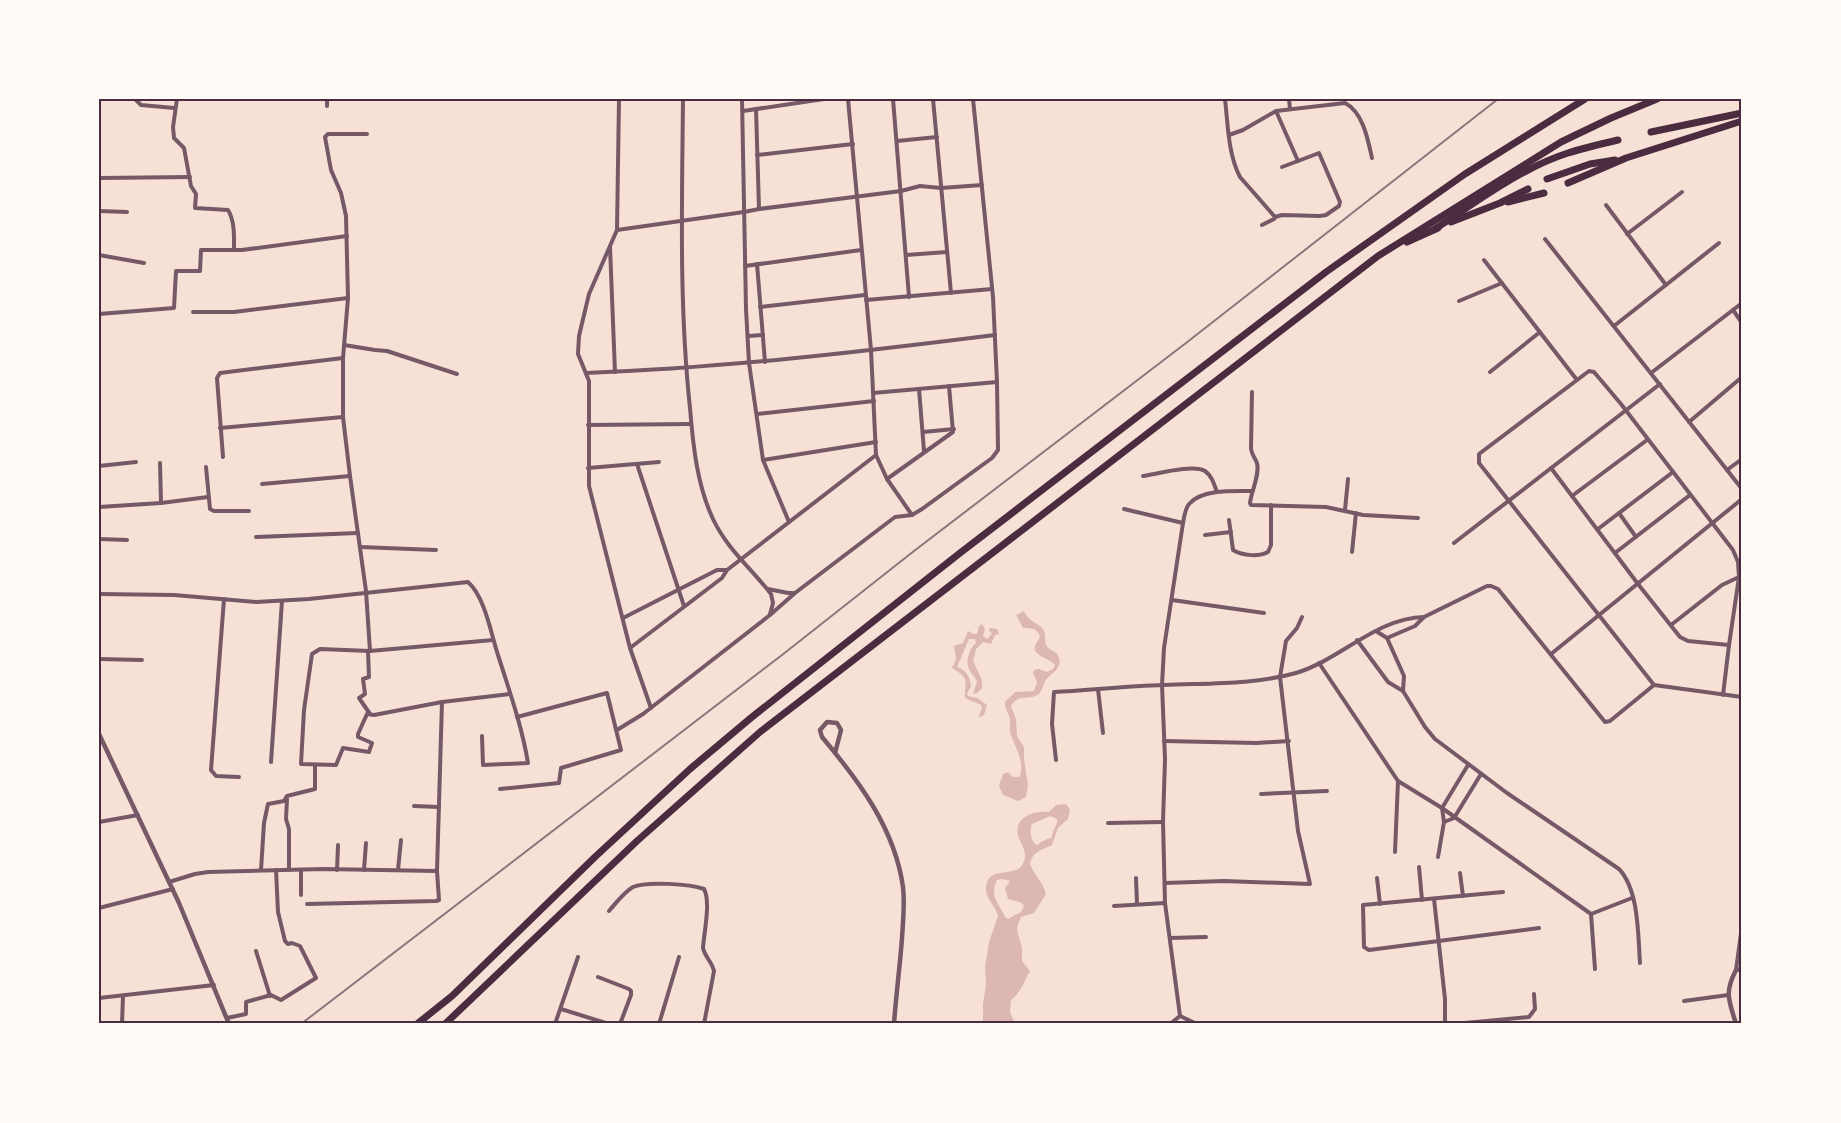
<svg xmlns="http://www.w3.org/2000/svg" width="1841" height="1123" font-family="'Asap Condensed',sans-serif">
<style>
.water{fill:#dcb8b0;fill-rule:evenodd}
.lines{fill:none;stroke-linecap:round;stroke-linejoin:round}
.minor{stroke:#755966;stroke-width:4}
.tertiary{stroke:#755966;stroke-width:4.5}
.motorway{stroke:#4a2c40;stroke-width:7}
.rail{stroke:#8f747c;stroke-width:2}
.neatline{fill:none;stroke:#4a2c40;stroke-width:2}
</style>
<rect width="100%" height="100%" fill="#f7e1d7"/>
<g class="water">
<path d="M1024 611C1028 620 1034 621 1041 627 1047 632 1044 638 1046 645 1049 651 1058 651 1059 658 1063 668 1050 674 1045 681 1043 686 1042 690 1039 694 1029 701 1018 693 1011 706L1016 719 1017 736 1024 747V759L1028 785 1026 797 1018 801 1003 795 999 786 1003 774 1008 772 1013 777H1019C1026 764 1015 747 1011 735 1008 729 1012 722 1009 716 1007 710 1005 709 1005 702L1015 692 1034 691 1037 682 1033 673 1034 670 1039 669 1047 672 1053 669 1055 665C1050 658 1032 656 1035 646 1036 642 1039 640 1040 637 1038 628 1031 628 1023 628L1016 615Z"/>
<path d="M982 624 985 629 983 636 987 639 992 634 989 630 990 628 997 629 999 634 995 635 991 644 983 642 976 649 973 661 982 680V688L977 693 973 694 977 681C975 677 970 672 968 667 966 660 970 647 976 643L975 639H969L957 667C967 670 970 677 971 687L967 693 968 696 977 698 987 705 984 715 980 717 979 716 982 708 981 705 965 698C965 679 970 679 952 668L956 659 954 646 963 643 968 631 973 634H977L979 626Z"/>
<path d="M1064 804 1067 805 1070 810 1068 819 1058 828 1052 845C1041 850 1032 852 1030 864 1035 877 1042 880 1046 894L1034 913 1021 917 1018 924 1017 930 1022 948V961L1030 971C1022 984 1023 990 1011 1000L1010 1012 1015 1024H983V1004L986 985 985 968 989 942 998 916C996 905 985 900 986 887 989 863 1018 881 1024 861 1028 851 1020 844 1018 835 1014 816 1035 810 1049 812L1056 805ZM1050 816 1057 819C1058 826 1052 830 1052 837L1041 842 1038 845C1031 844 1029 831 1032 824ZM1002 879 1010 881 1005 888 1008 899 1022 903 1024 906 1021 912 1008 919 1005 917C999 903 989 897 997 880Z"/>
</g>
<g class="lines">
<g class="minor">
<polyline points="135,99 141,105 174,108"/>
<path d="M177 99 173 127 174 138 184 148 191 186 196 194 195 208 228 210C235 221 234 238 234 250"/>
<polyline points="327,99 327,106"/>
<polyline points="619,99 617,230 589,294 579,336 578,354 589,381 589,486 630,648 651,708"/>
<path d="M683 99C682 202 679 306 690 408 693 445 697 485 713 519 727 549 751 568 771 594L773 603 770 614"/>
<polyline points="742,99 746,309 749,363 763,460 789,522"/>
<polyline points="848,99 871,350 876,455 887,479 912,515"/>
<polyline points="893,99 909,297"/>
<polyline points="933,99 951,293"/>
<path d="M1225 99C1228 125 1228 154 1240 177L1275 217 1274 219 1262 225"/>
<polyline points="1289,99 1290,109"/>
<polyline points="756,109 759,209"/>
<polyline points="743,111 824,99"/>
<polyline points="367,134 328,134 325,137 331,170 341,193 346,216 348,298 343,358 343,417 350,476 366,591 370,651"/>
<path d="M1229 135 1243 130 1276 111 1345 103C1363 112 1368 140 1372 158"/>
<polyline points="897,141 937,137"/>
<polyline points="757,155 853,144"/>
<polyline points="1282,167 1298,161"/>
<polyline points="99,178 190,177"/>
<polyline points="1606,205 1666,285"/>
<polyline points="99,211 127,212"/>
<polyline points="1275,217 1282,215 1320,216 1326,215 1339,206 1340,202 1319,153 1298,161 1276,111"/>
<polyline points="617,230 744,212 759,209 901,191 920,186 941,188 982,185"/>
<polyline points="1627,234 1682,192"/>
<polyline points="1545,239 1742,489"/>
<polyline points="610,247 615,372"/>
<polyline points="99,255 144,263"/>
<polyline points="906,255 947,252"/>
<polyline points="1484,260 1577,380"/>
<polyline points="757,264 765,362"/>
<polyline points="745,266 861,250"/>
<polyline points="866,300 992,289"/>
<polyline points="1459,301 1502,283"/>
<polyline points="760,307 865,295"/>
<polyline points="1733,310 1742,323"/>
<polyline points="193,312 234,312 348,298"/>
<polyline points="99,314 174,308 176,271 200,271 201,250 242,250 347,236"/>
<polyline points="1614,326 1719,243"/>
<polyline points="748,336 763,335"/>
<polyline points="344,345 375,350 387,351 457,374"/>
<polyline points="1490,372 1540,332"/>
<path d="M586 373C723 368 859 352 995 335"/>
<polyline points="1651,373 1742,303"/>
<polyline points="919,389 924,451"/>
<path d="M1252 392 1251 449C1252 455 1255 458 1257 463 1260 475 1251 492 1250 503L1251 505 1326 507 1363 515 1418 518"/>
<polyline points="873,393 997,382"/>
<polyline points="757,414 874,401"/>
<polyline points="1689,422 1742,377"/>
<polyline points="588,425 691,424"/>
<polyline points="220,428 343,417"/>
<polyline points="923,432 954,429"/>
<polyline points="223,457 217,378 220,373 343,358"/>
<polyline points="763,460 876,442"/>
<polyline points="160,463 161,503"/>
<polyline points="637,464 684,606"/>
<polyline points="99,466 136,462"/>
<polyline points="206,467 210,509 214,511 249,511"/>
<polyline points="588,468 659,462"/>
<polyline points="1551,468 1638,584 1680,637 1688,641 1729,645"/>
<polyline points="1727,470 1742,459"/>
<path d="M1143 476C1157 474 1193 464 1205 471 1212 476 1214 484 1217 492"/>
<polyline points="887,479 953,432 949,386"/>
<polyline points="262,484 350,476"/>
<polyline points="1572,496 1647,440"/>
<polyline points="99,507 161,503 208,497"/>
<polyline points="1124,509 1183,523"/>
<polyline points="1345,510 1348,479"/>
<polyline points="1619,513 1636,537"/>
<path d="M1229 520 1233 550C1243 556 1259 557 1268 552L1271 545V505"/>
<polyline points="1598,529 1673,472"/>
<polyline points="1205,535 1231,532"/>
<polyline points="256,537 358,533"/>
<polyline points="99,539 127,540"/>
<polyline points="1454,543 1660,384"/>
<polyline points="360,547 436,550"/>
<polyline points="1352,552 1356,513"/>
<polyline points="1615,553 1690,495"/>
<polyline points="768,589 788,593 793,593"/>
<path d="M99 594 174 595 256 602 309 599 468 582C485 597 491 634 498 655 509 690 522 726 528 763L483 765 482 736"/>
<polyline points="224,599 211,770 216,776 239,777"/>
<polyline points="1172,600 1264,613"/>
<polyline points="623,618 717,570 727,570"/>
<polyline points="1671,625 1722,585 1739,577"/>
<polyline points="1376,631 1387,638 1404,676 1403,691"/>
<polyline points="1387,638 1415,626 1424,617 1487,586 1491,586 1498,589 1605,722 1610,721 1654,685"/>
<polyline points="493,640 370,651 320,649 312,654 304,710 301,764 336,765 343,748 369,752 372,743 358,737 358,734 367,714 374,715 442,702 510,694"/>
<path d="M1357 640 1388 682 1403 691 1425 727 1435 739 1507 793 1619 869C1639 890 1638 935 1640 963"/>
<polyline points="630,648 722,578 727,570 876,455"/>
<polyline points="368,651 369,677 363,679 365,694 359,698 370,714"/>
<polyline points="1551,654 1742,499"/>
<polyline points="99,659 142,660"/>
<polyline points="1319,663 1398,781 1442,808 1591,914 1595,969"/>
<polyline points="1098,689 1103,733"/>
<polyline points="1723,695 1729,645 1739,577 1738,562 1733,550 1621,404 1594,372 1589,371 1479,454 1479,463 1654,685 1742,697"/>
<polyline points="617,730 643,714 770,615 795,593 895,517 912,515 922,509 992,458 998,450 997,382 993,297 973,99"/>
<polyline points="1164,741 1256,743 1289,741"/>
<path d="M1056 760 1052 724 1054 692C1091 690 1127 686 1164 685 1208 683 1253 685 1296 673 1340 660 1376 618 1424 617"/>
<polyline points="271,762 282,601"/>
<polyline points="500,789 559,783 561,768 621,750 607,693 517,717"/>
<polyline points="1261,794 1327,791"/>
<polyline points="287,799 286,819 289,829 289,870"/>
<polyline points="414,806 439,807"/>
<polyline points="99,822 138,815"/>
<polyline points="1444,822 1454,818 1481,774"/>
<polyline points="1108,823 1163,822"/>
<polyline points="1395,852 1398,781"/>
<polyline points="1438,857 1444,822 1442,808 1468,765"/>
<polyline points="1419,867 1422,900"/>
<polyline points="261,870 264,823 268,804 284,801 287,796 315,789 315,765"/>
<polyline points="301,870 301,895"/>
<polyline points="337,870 338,845"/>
<polyline points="364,870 366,843"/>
<polyline points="398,870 401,840"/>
<polyline points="1460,873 1463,896"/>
<polyline points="1136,878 1137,904"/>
<polyline points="1377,878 1380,904"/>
<polyline points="169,882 195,874 208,872 324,869 437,871"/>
<polyline points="1165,883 1224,881 1310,884 1298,831 1280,677 1286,641 1297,628 1302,617"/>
<polyline points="1503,892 1363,905 1364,947 1369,950 1539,928"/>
<polyline points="1434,899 1445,999 1445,1024"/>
<polyline points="307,904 436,901 439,900 437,871 442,702"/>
<polyline points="1114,906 1165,903"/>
<polyline points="99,908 173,889"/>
<path d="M609 911C616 903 624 892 633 887 646 881 690 884 704 889 711 902 704 932 703 948 705 957 712 962 714 971L704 1024"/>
<polyline points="1591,914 1632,898"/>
<polyline points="1170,938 1206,937"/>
<polyline points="256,951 270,996"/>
<polyline points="1736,970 1742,926"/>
<polyline points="598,977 629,989 631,991 631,995 620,1024"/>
<polyline points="99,998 214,985"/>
<polyline points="1684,1001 1728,995"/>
<polyline points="561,1009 609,1024"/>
<polyline points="1180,1016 1197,1024"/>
<polyline points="227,1018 246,1014 246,1002 271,995 281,1000 316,978 300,946 292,943 288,944 285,941 278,912 276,870"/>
<polyline points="122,1024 123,996"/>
<polyline points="555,1024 578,957"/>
<polyline points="659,1024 679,957"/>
<path d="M1170 1024 1180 1016 1165 903 1163 822 1165 759 1162 685 1164 648 1183 523C1184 517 1185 509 1189 504 1202 489 1234 491 1251 491"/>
<polyline points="1454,1024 1529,1017 1535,1009 1534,994"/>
</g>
<g class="tertiary">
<polyline points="99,734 179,903 229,1024"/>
<path d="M835 753 841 730 837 723 827 722 820 730 822 737C859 781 895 829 903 887 905 904 903 921 902 938 900 966 896 995 894 1024"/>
<path d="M1736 1024C1729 1000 1724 993 1736 970L1742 969"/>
</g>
<g class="motorway">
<polyline points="1651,132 1742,113"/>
<polyline points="1547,179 1590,164 1615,160"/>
<polyline points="1568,183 1626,158 1742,121"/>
<polyline points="1508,202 1544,193"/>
<polyline points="1451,222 1500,203 1528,189"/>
<path d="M1435 229C1476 202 1521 168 1568 153 1584 148 1601 144 1618 140"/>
<polyline points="1407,242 1438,228"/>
<polyline points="417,1024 452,996 596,856 690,769 752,717 960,553 1326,272 1465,174 1585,99"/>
<polyline points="445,1024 637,841 760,732 1378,256 1561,142 1611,118 1657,99"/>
</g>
<polyline class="rail" points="301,1024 782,655 914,551 1186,343 1498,99"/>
</g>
<rect width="1841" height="1123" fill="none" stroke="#fffaf5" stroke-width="201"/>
<rect x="100" y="100" width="1640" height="922" class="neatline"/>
</svg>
